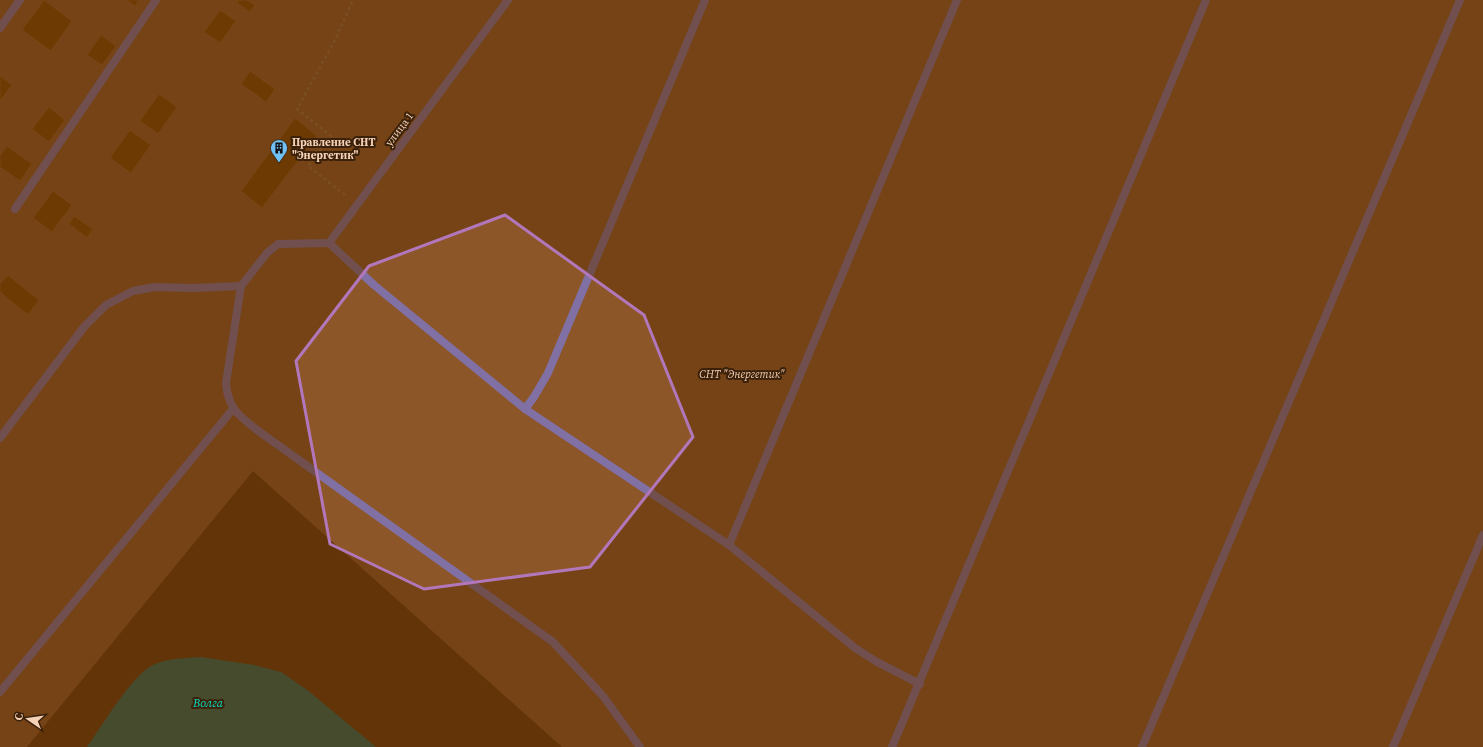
<svg xmlns="http://www.w3.org/2000/svg" width="1483" height="747" font-family="'Source Serif 4',serif">
<style>
.green{fill:#8c5629}
.water{fill:#24675b}
.building{fill:#7c4100;stroke:#945720}
.lines{fill:none;stroke-linecap:round;stroke-linejoin:round}
.path{stroke:#986e48;stroke-width:2.5;stroke-dasharray:3 3;stroke-linecap:butt}
.service{stroke:#8170a4;stroke-width:8}
.marked{fill:none;stroke:#b277bb;stroke-width:3;stroke-linejoin:round}
.labels{text-anchor:middle;stroke-width:4;stroke-linejoin:round;paint-order:stroke}
.street-label{font-size:11px;fill:#f5d2b7;stroke:#3b210a}
.poi-label{font-size:11px;font-weight:bold;fill:#f5d2b7;stroke:#3b210a;text-anchor:start}
.park-label{font-size:11px;font-style:italic;fill:#f1cbae;stroke:#3b210a}
.water-label{font-size:12px;font-style:italic;fill:#04ddc0;stroke:#3b210a}
</style>
<rect width="100%" height="100%" fill="#623407"/>
<polygon class="green" points="0,0 1483,0 1483,747 562,747 253,471 27,747 0,747"/>
<path class="water" d="M201 657 254 665 281 672 306 689 376 747H87C102 726 131 676 153 665 167 658 185 658 201 657Z"/>
<g class="building">
<polygon points="44,0 72,21 51,51 22,30"/>
<polygon points="126,0 139,0 135,6"/>
<polygon points="239,0 247,0 255,5 250,12 237,3"/>
<polygon points="220,10 236,21 220,43 204,32"/>
<polygon points="101,35 116,46 102,65 87,55"/>
<polygon points="250,71 275,89 266,102 241,84"/>
<polygon points="0,76 12,85 0,101"/>
<polygon points="159,94 177,107 158,134 140,121"/>
<polygon points="49,107 65,120 49,142 32,129"/>
<polygon points="295,118 317,136 262,208 241,191"/>
<polygon points="130,130 151,145 131,173 110,158"/>
<polygon points="7,146 32,164 20,181 0,167 0,156"/>
<polygon points="53,191 72,205 52,232 33,218"/>
<polygon points="74,216 93,229 87,238 69,224"/>
<polygon points="8,275 39,300 28,315 0,292 0,284"/>
</g>
<g class="lines">
<polyline class="path" points="345,195 308,166 331,136 297,109 334,42 353,0"/>
<g class="service">
<polyline points="0,28 20,0"/>
<polyline points="15,209 156,0"/>
<path d="M329 243 278 244 267 253 241 286 226 383C228 408 238 415 257 430L553 642 603 696 640 747"/>
<polyline points="329,243 374,285 525,409 729,545 855,648 877,662 920,684"/>
<polyline points="329,243 508,0"/>
<polyline points="525,409 534,397 548,373 705,0"/>
<polyline points="0,438 84,327 106,305 133,291 155,287 192,288 241,286"/>
<polyline points="729,545 957,0"/>
<polyline points="0,692 233,409"/>
<polyline points="892,747 1206,0"/>
<polyline points="1142,747 1460,0"/>
<polyline points="1393,747 1483,535"/>
</g>
</g>
<path d="M0 0H1483V747H0ZM505 215 644 315 693 437 590 567 424 589 330 544 296 361 369 266Z" fill="#623407" fill-opacity=".55" fill-rule="evenodd"/>
<path class="marked" d="M505 215 644 315 693 437 590 567 424 589 330 544 296 361 369 266Z"/>
<defs>
<g id="building-pin" transform="scale(0.9)"><path d="M0 17L-7.5 6A9.5 9.5 0 1 1 7.5 6Z" fill="#71c1f5" stroke="#3b210a"/><path d="M-4-6H4V6H1V3H-1V6H-4ZM-2.5-4.3h1.7v1.8h-1.7ZM.8-4.3h1.7v1.8H.8ZM-2.5-1h1.7V.8h-1.7ZM.8-1h1.7V.8H.8Z" fill="#111"/></g>
</defs>
<g fill-rule="evenodd">
<use href="#building-pin" x="279" y="148"/>
</g>
<g class="labels">
<g class="street-label">
<text transform="translate(399 129) rotate(-53)" y="4">улица 1</text>
</g>
<g class="poi-label">
<text x="292" y="146">Правление СНТ<tspan x="292" dy="13">"Энергетик"</tspan></text>
</g>
<g class="park-label">
<text x="742" y="378">СНТ "Энергетик"</text>
</g>
<g class="water-label">
<text x="208" y="707">Волга</text>
</g>
</g>
<g transform="translate(28 719) rotate(283)" stroke="#3b210a" stroke-width="3" paint-order="stroke">
<path d="M0-3L7 15L0 10L-7 15Z" fill="#f5d2b7"/>
<text y="-6" font-size="11" font-weight="bold" text-anchor="middle" fill="#f5d2b7">С</text>
</g>
</svg>
